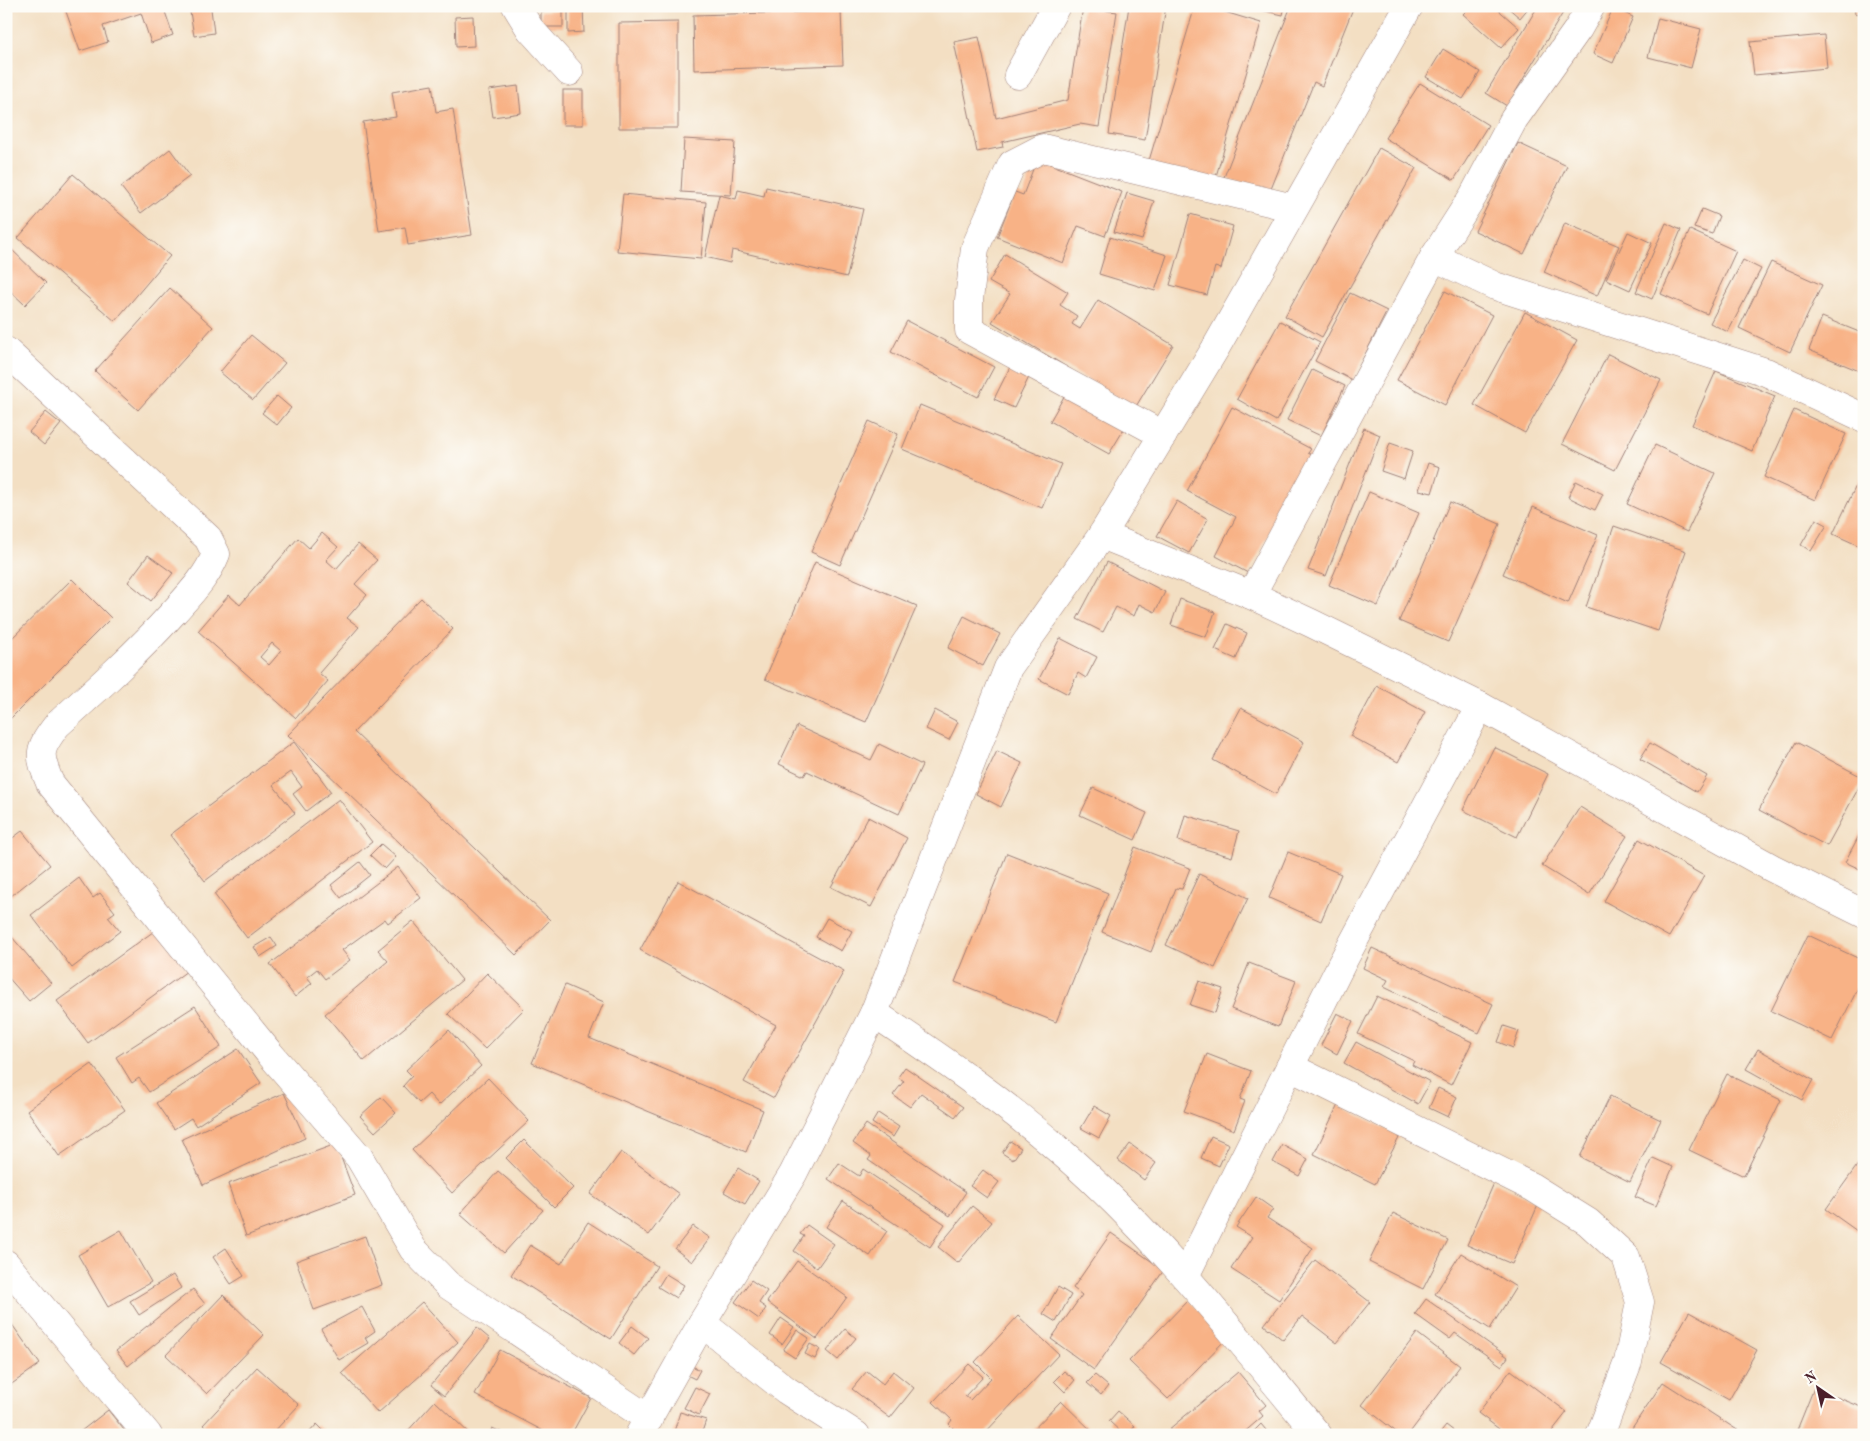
<svg xmlns="http://www.w3.org/2000/svg" width="1870" height="1441" font-family="'Old Standard TT',serif">
<style>
.building{fill:#f8b286;fill-rule:evenodd}
.lines{fill:none;stroke-linecap:round;stroke-linejoin:round}
.minor-casing{stroke:#9e7f77;stroke-width:29}
.minor{stroke:#fff;stroke-width:28}
</style>
<rect width="100%" height="100%" fill="#fdfcf7"/>
<filter id="ink" filterUnits="userSpaceOnUse"><feTurbulence type="fractalNoise" baseFrequency=".02" numOctaves="2"/><feDisplacementMap in="SourceGraphic" scale="10" xChannelSelector="R" yChannelSelector="G"/><feConvolveMatrix kernelMatrix="1 2 1 2 8 2 1 2 1" color-interpolation-filters="sRGB"/></filter>
<filter id="wash" filterUnits="userSpaceOnUse"><feTurbulence type="fractalNoise" baseFrequency=".0096" numOctaves="4" result="noise"/><feDisplacementMap in="SourceGraphic" scale="20" xChannelSelector="R" yChannelSelector="G"/><feGaussianBlur stdDeviation="1.12" result="paint"/><feColorMatrix in="noise" values="0 0 0 0 0 0 0 0 0 0 0 0 0 0 0 0 0 1.4 0 .05"/><feComposite in="paint" operator="in"/></filter>
<g filter="url(#wash)">
<rect width="100%" height="100%" fill="#f3dfc3"/>
<g id="blocks">
<g class="building">
<polygon points="64,6 163,6 173,35 151,43 141,13 103,26 108,42 80,51"/>
<polygon points="189,6 224,6 211,9 214,33 194,36"/>
<polygon points="568,6 583,6 584,32 568,33"/>
<polygon points="1129,6 1166,6 1145,140 1109,134"/>
<polygon points="1195,6 1205,6 1261,23 1214,183 1148,164"/>
<polygon points="1243,6 1285,6 1283,15"/>
<polygon points="1291,6 1354,6 1322,86 1314,82 1269,194 1224,177"/>
<polygon points="1471,6 1494,6 1519,28 1501,48 1463,14"/>
<polygon points="1506,6 1530,6 1520,18"/>
<polygon points="1538,6 1567,6 1507,106 1486,93"/>
<polygon points="1854,6 1864,6 1864,12 1855,14"/>
<polygon points="1083,7 1117,12 1099,127 1080,124 1002,142 1003,147 977,152 954,42 979,37 996,118 1068,100"/>
<polygon points="1613,8 1633,17 1613,63 1593,54"/>
<polygon points="563,10 563,27 541,27 541,11"/>
<polygon points="841,11 843,65 694,70 693,15"/>
<polygon points="473,16 474,46 456,47 455,17"/>
<polygon points="1658,18 1701,29 1691,68 1648,57"/>
<polygon points="678,22 678,128 619,128 619,23"/>
<polygon points="1824,35 1827,68 1754,75 1750,42"/>
<polygon points="1443,49 1480,72 1463,99 1426,77"/>
<polygon points="1420,83 1488,125 1454,180 1385,138"/>
<polygon points="432,85 436,112 453,109 472,235 408,245 405,227 379,231 363,122 396,117 392,92"/>
<polygon points="518,86 521,113 493,117 489,90"/>
<rect x="563" y="90" width="20" height="35"/>
<polygon points="684,139 735,142 731,195 681,192"/>
<polygon points="1518,143 1567,166 1524,254 1475,231"/>
<polygon points="1379,148 1416,168 1322,337 1285,316"/>
<polygon points="170,149 190,176 141,213 121,187"/>
<polygon points="1037,159 1122,192 1105,236 1078,226 1063,263 997,237 1015,192 1023,195"/>
<polygon points="73,174 170,256 115,321 18,238"/>
<polygon points="766,187 863,209 847,277 732,250 730,263 705,257 719,195 736,199 738,190 764,196"/>
<polygon points="1127,193 1154,201 1142,240 1114,232"/>
<polygon points="623,194 706,202 701,259 617,251"/>
<polygon points="1702,209 1719,216 1712,234 1694,228"/>
<polygon points="1190,214 1233,226 1221,269 1215,267 1207,295 1170,285"/>
<polygon points="1565,223 1619,246 1597,296 1544,272"/>
<polygon points="1666,223 1681,230 1652,299 1636,292"/>
<polygon points="1690,230 1736,251 1707,314 1661,294"/>
<polygon points="1628,232 1652,243 1630,290 1606,279"/>
<polygon points="1110,237 1167,255 1155,291 1099,274"/>
<polygon points="6,244 46,283 25,305 6,287"/>
<polygon points="1005,254 1068,292 1060,305 1077,316 1072,324 1080,329 1098,300 1173,345 1135,408 992,322 1010,294 989,282"/>
<polygon points="1743,260 1761,269 1728,332 1710,323"/>
<polygon points="1771,262 1822,285 1790,352 1739,328"/>
<polygon points="170,288 213,327 138,410 95,371"/>
<polygon points="1445,291 1492,315 1445,405 1397,380"/>
<polygon points="1350,293 1387,311 1352,380 1315,361"/>
<polygon points="1525,312 1577,340 1525,433 1474,405"/>
<polygon points="1822,317 1864,334 1864,373 1809,350"/>
<polygon points="907,321 994,367 978,397 891,352"/>
<polygon points="1280,321 1320,342 1276,421 1237,399"/>
<polygon points="251,335 285,363 253,400 220,372"/>
<polygon points="1608,354 1661,380 1615,470 1562,444"/>
<polygon points="1012,363 1031,373 1014,408 994,399"/>
<polygon points="1312,370 1345,386 1321,436 1287,420"/>
<polygon points="1716,371 1775,396 1752,451 1692,425"/>
<polygon points="1066,393 1126,426 1109,454 1050,421"/>
<polygon points="277,396 291,408 277,425 262,413"/>
<polygon points="920,405 1061,464 1042,508 902,449"/>
<polygon points="1232,407 1311,449 1308,453 1312,455 1248,573 1216,556 1236,517 1187,491"/>
<polygon points="1794,410 1846,434 1815,500 1764,477"/>
<polygon points="46,412 61,424 44,445 29,432"/>
<polygon points="869,421 898,434 840,565 811,552"/>
<polygon points="1364,428 1380,435 1326,576 1308,570"/>
<polygon points="1390,443 1413,451 1404,479 1381,471"/>
<polygon points="1655,445 1715,473 1687,532 1627,504"/>
<polygon points="1428,463 1440,467 1432,493 1419,490"/>
<polygon points="1864,469 1864,548 1833,534"/>
<polygon points="1576,481 1603,494 1595,510 1568,497"/>
<polygon points="1369,492 1419,513 1378,606 1329,585"/>
<polygon points="1177,501 1208,519 1189,553 1157,536"/>
<polygon points="1450,502 1500,524 1448,642 1399,621"/>
<polygon points="1533,507 1598,535 1568,603 1503,574"/>
<polygon points="1816,519 1827,525 1811,551 1801,545"/>
<polygon points="1614,526 1686,551 1658,631 1586,607"/>
<path d="M322 533 338 547 326 560 336 569 358 544 377 560 355 584 367 595 347 618 359 627 319 673 328 681 296 718 198 631 229 595 240 605 298 538 309 548ZM272 643 281 651 269 665 260 657Z"/>
<polygon points="148,555 173,573 151,601 128,582"/>
<polygon points="815,562 917,606 866,722 765,679"/>
<polygon points="1107,562 1165,592 1155,612 1139,604 1134,616 1116,607 1103,632 1077,619"/>
<polygon points="72,579 111,618 6,723 6,644"/>
<polygon points="421,598 453,629 354,732 550,920 516,955 288,735"/>
<polygon points="1180,599 1215,612 1206,637 1171,625"/>
<polygon points="964,616 1000,634 983,666 948,648"/>
<polygon points="1227,624 1247,633 1236,659 1215,650"/>
<polygon points="1060,638 1097,657 1086,678 1078,673 1068,694 1039,679"/>
<polygon points="1377,686 1425,712 1398,762 1350,736"/>
<polygon points="1241,708 1304,742 1276,794 1213,760"/>
<polygon points="935,710 958,722 949,740 926,729"/>
<polygon points="797,726 871,760 879,744 922,765 899,814 807,771 804,776 779,764"/>
<polygon points="294,742 331,792 306,811 293,794 302,787 291,772 273,785 295,813 205,881 170,835"/>
<polygon points="1796,742 1864,778 1827,846 1759,810"/>
<polygon points="1650,743 1707,776 1697,792 1640,759"/>
<polygon points="1494,747 1548,774 1517,837 1463,810"/>
<polygon points="997,751 1022,763 1001,807 976,794"/>
<polygon points="1093,788 1147,813 1135,840 1080,815"/>
<polygon points="339,799 372,842 247,938 214,894"/>
<polygon points="1580,807 1627,836 1589,895 1542,866"/>
<polygon points="1185,815 1239,831 1232,857 1178,841"/>
<polygon points="868,817 907,838 871,907 831,887"/>
<polygon points="1864,826 1864,871 1845,862"/>
<polygon points="22,831 50,865 6,900 6,843"/>
<polygon points="1639,839 1704,876 1669,937 1604,901"/>
<polygon points="381,844 396,857 385,869 370,855"/>
<polygon points="1135,847 1190,868 1182,889 1176,888 1151,952 1102,932"/>
<polygon points="1288,852 1341,874 1321,921 1269,898"/>
<polygon points="1007,853 1108,893 1056,1022 955,982"/>
<polygon points="360,862 370,875 341,898 331,885"/>
<polygon points="398,867 421,898 388,923 385,919 342,950 350,960 325,979 317,969 307,977 312,983 295,997 270,964"/>
<polygon points="1199,874 1248,898 1215,968 1166,945"/>
<polygon points="79,878 93,898 100,893 115,912 108,917 120,931 72,968 31,915"/>
<polygon points="678,881 844,971 774,1098 744,1082 776,1025 640,950"/>
<polygon points="827,918 852,931 841,951 816,937"/>
<polygon points="413,921 462,980 364,1061 325,1014 388,961 378,950"/>
<polygon points="157,929 187,971 88,1043 57,1001"/>
<polygon points="6,930 51,983 29,1001 6,975"/>
<polygon points="1808,935 1864,961 1864,976 1832,1040 1771,1011"/>
<polygon points="271,937 277,946 260,957 254,947"/>
<polygon points="1372,948 1493,1004 1479,1033 1384,987 1388,980 1363,968"/>
<polygon points="1249,963 1296,981 1278,1027 1231,1009"/>
<polygon points="487,973 524,1009 485,1049 448,1014"/>
<polygon points="1199,981 1223,989 1215,1013 1190,1005"/>
<polygon points="565,985 604,1002 589,1038 763,1110 746,1152 532,1063"/>
<polygon points="1377,996 1472,1042 1451,1085 1412,1065 1414,1061 1358,1034"/>
<polygon points="195,1006 221,1047 149,1092 139,1078 132,1083 116,1057"/>
<polygon points="1337,1013 1353,1021 1337,1054 1321,1045"/>
<polygon points="1504,1026 1519,1031 1513,1048 1498,1042"/>
<polygon points="449,1030 481,1066 439,1105 429,1094 419,1103 403,1086 412,1076 406,1070"/>
<polygon points="1356,1042 1430,1082 1418,1104 1344,1063"/>
<polygon points="238,1049 261,1083 196,1126 191,1118 174,1129 156,1103"/>
<polygon points="1758,1049 1813,1080 1802,1100 1746,1069"/>
<polygon points="1207,1054 1251,1071 1240,1099 1245,1101 1234,1130 1184,1111"/>
<polygon points="92,1064 125,1110 59,1156 27,1110"/>
<polygon points="905,1067 963,1107 955,1117 921,1093 910,1107 893,1095 904,1081 898,1077"/>
<polygon points="1727,1074 1781,1100 1744,1176 1689,1150"/>
<polygon points="488,1078 529,1121 452,1193 412,1150"/>
<polygon points="1438,1088 1457,1097 1448,1117 1429,1108"/>
<polygon points="284,1093 305,1138 203,1185 182,1139"/>
<polygon points="1610,1096 1661,1120 1630,1182 1580,1157"/>
<polygon points="381,1097 396,1113 375,1132 360,1116"/>
<polygon points="1338,1105 1400,1136 1375,1184 1314,1154"/>
<polygon points="1094,1106 1111,1116 1099,1138 1081,1128"/>
<polygon points="878,1113 899,1127 893,1137 872,1123"/>
<polygon points="866,1124 966,1192 950,1216 868,1160 871,1156 853,1143"/>
<polygon points="1211,1136 1229,1144 1219,1166 1201,1158"/>
<polygon points="524,1140 573,1188 554,1207 506,1158"/>
<polygon points="1010,1141 1021,1148 1013,1160 1002,1153"/>
<polygon points="336,1144 355,1195 246,1236 228,1184"/>
<polygon points="1130,1144 1156,1163 1144,1180 1118,1160"/>
<polygon points="1282,1145 1308,1159 1299,1176 1273,1162"/>
<polygon points="621,1152 679,1194 649,1235 590,1194"/>
<polygon points="1864,1156 1864,1236 1826,1209"/>
<polygon points="1653,1158 1673,1167 1656,1206 1635,1197"/>
<polygon points="839,1163 859,1176 863,1169 945,1224 930,1247 828,1179"/>
<polygon points="738,1168 759,1181 745,1204 724,1192"/>
<polygon points="983,1170 999,1182 987,1198 970,1186"/>
<polygon points="498,1171 543,1210 504,1253 460,1214"/>
<polygon points="1494,1183 1539,1203 1512,1264 1467,1245"/>
<polygon points="1256,1197 1273,1209 1267,1218 1313,1248 1279,1300 1231,1269 1252,1237 1236,1227"/>
<polygon points="843,1201 887,1231 870,1256 826,1227"/>
<polygon points="972,1206 992,1222 958,1263 938,1247"/>
<polygon points="1393,1213 1448,1240 1423,1289 1369,1262"/>
<polygon points="588,1222 657,1266 611,1339 511,1275 530,1245 561,1264"/>
<polygon points="807,1225 834,1244 817,1268 794,1251 804,1236 800,1234"/>
<polygon points="693,1226 710,1238 692,1262 675,1249"/>
<polygon points="121,1230 151,1282 108,1307 78,1255"/>
<polygon points="1111,1233 1164,1270 1094,1370 1051,1339 1082,1295 1073,1288"/>
<polygon points="365,1236 382,1285 314,1310 296,1261"/>
<polygon points="226,1248 244,1276 231,1284 213,1257"/>
<polygon points="1461,1253 1516,1287 1490,1329 1435,1294"/>
<polygon points="1315,1260 1370,1302 1337,1343 1302,1316 1283,1340 1264,1325"/>
<polygon points="797,1261 847,1297 817,1339 767,1302"/>
<polygon points="666,1274 684,1285 676,1298 658,1287"/>
<polygon points="173,1275 181,1288 139,1315 130,1301"/>
<polygon points="751,1280 767,1291 759,1303 766,1308 759,1319 735,1302"/>
<polygon points="1058,1287 1071,1295 1056,1322 1043,1314"/>
<polygon points="193,1289 205,1304 128,1366 116,1351"/>
<polygon points="223,1295 264,1335 207,1394 166,1355"/>
<polygon points="1426,1299 1508,1357 1502,1366 1455,1333 1450,1339 1415,1314"/>
<polygon points="1188,1300 1228,1337 1168,1399 1129,1361"/>
<polygon points="422,1302 458,1342 378,1413 342,1373"/>
<polygon points="362,1307 375,1331 365,1338 368,1343 339,1360 321,1329"/>
<polygon points="1689,1312 1757,1350 1729,1400 1661,1362"/>
<polygon points="6,1316 40,1364 6,1388"/>
<polygon points="1018,1316 1059,1354 983,1435 960,1435 949,1424 952,1420 933,1402 969,1364 983,1377 965,1396 970,1400 991,1378 975,1362"/>
<polygon points="781,1318 794,1327 782,1344 770,1335"/>
<polygon points="632,1326 648,1338 634,1355 619,1343"/>
<polygon points="477,1328 490,1339 444,1396 431,1385"/>
<polygon points="845,1329 856,1338 838,1360 827,1351"/>
<polygon points="797,1330 809,1338 795,1358 783,1350"/>
<polygon points="1417,1333 1460,1366 1408,1435 1400,1435 1362,1405"/>
<polygon points="810,1344 820,1349 815,1359 805,1354"/>
<polygon points="500,1350 591,1398 571,1435 551,1435 475,1395"/>
<polygon points="688,1364 700,1370 695,1379 683,1373"/>
<polygon points="257,1367 299,1405 271,1435 214,1435 203,1425"/>
<polygon points="1511,1370 1567,1412 1549,1435 1507,1435 1478,1413"/>
<polygon points="867,1371 883,1384 893,1371 914,1388 890,1418 852,1389"/>
<polygon points="1064,1371 1075,1380 1065,1392 1054,1381"/>
<polygon points="1238,1372 1266,1405 1259,1411 1263,1416 1241,1435 1162,1435"/>
<polygon points="1095,1375 1108,1386 1101,1395 1087,1383"/>
<polygon points="1663,1382 1745,1435 1643,1435 1632,1428"/>
<polygon points="695,1387 710,1394 699,1415 684,1408"/>
<polygon points="1814,1388 1864,1408 1864,1435 1795,1435"/>
<polygon points="435,1401 471,1435 404,1435"/>
<polygon points="1061,1401 1096,1435 1028,1435"/>
<polygon points="108,1410 128,1435 76,1435"/>
<polygon points="1118,1411 1135,1426 1128,1435 1124,1435 1109,1421"/>
<polygon points="680,1412 706,1420 701,1435 673,1435"/>
<polygon points="317,1424 328,1435 307,1435"/>
<polygon points="1261,1424 1270,1435 1250,1435"/>
<polygon points="1446,1425 1459,1435 1438,1435"/>
<polygon points="492,1428 508,1435 489,1435"/>
</g>
</g>
</g>
<g filter="url(#ink)">
<use href="#blocks" fill-opacity="0" stroke="#9e7f77" stroke-width="1"/>
<g class="lines">
<g class="minor-casing">
<g id="minor">
<polyline points="516,6 530,29 569,72"/>
<polyline points="1018,75 1056,6"/>
<polyline points="1434,257 1495,286 1766,372 1864,418"/>
<path d="M6 351 208 538 216 554C207 577 190 594 173 613 137 653 97 689 57 725 38 750 38 754 50 783L270 1054 359 1157 413 1249 448 1285 649 1419"/>
<polyline points="1163,435 969,330 969,300 975,248 1012,164 1043,148 1294,208"/>
<polyline points="1102,535 1251,595 1311,623 1480,706 1772,868 1864,914"/>
<polyline points="1251,595 1434,257 1473,196 1514,119 1578,29 1591,6"/>
<path d="M874 1013C938 1056 1001 1099 1059 1150 1156 1234 1236 1336 1318 1435"/>
<polyline points="1290,1067 1532,1187 1588,1222 1626,1257 1640,1302 1628,1362 1600,1435"/>
<polyline points="6,1264 148,1435"/>
<polyline points="1185,1276 1342,963 1480,706"/>
<polyline points="702,1323 786,1390 856,1435"/>
<polyline points="639,1435 702,1323 793,1174 874,1013 1008,668 1102,535 1215,349 1409,6"/>
</g>
</g>
<use href="#minor" class="minor"/>
</g>
</g>
<rect width="1870" height="1441" fill="none" stroke="#fdfcf7" stroke-width="25"/>
<g transform="translate(1818 1388) rotate(326)" stroke="#fdfcf7" stroke-width="4" paint-order="stroke">
<path d="M0-4L9 19L0 12L-9 19Z" fill="#4a1f2b"/>
<text y="-8" font-size="14" font-weight="bold" text-anchor="middle" fill="#4a1f2b">N</text>
</g>
</svg>
